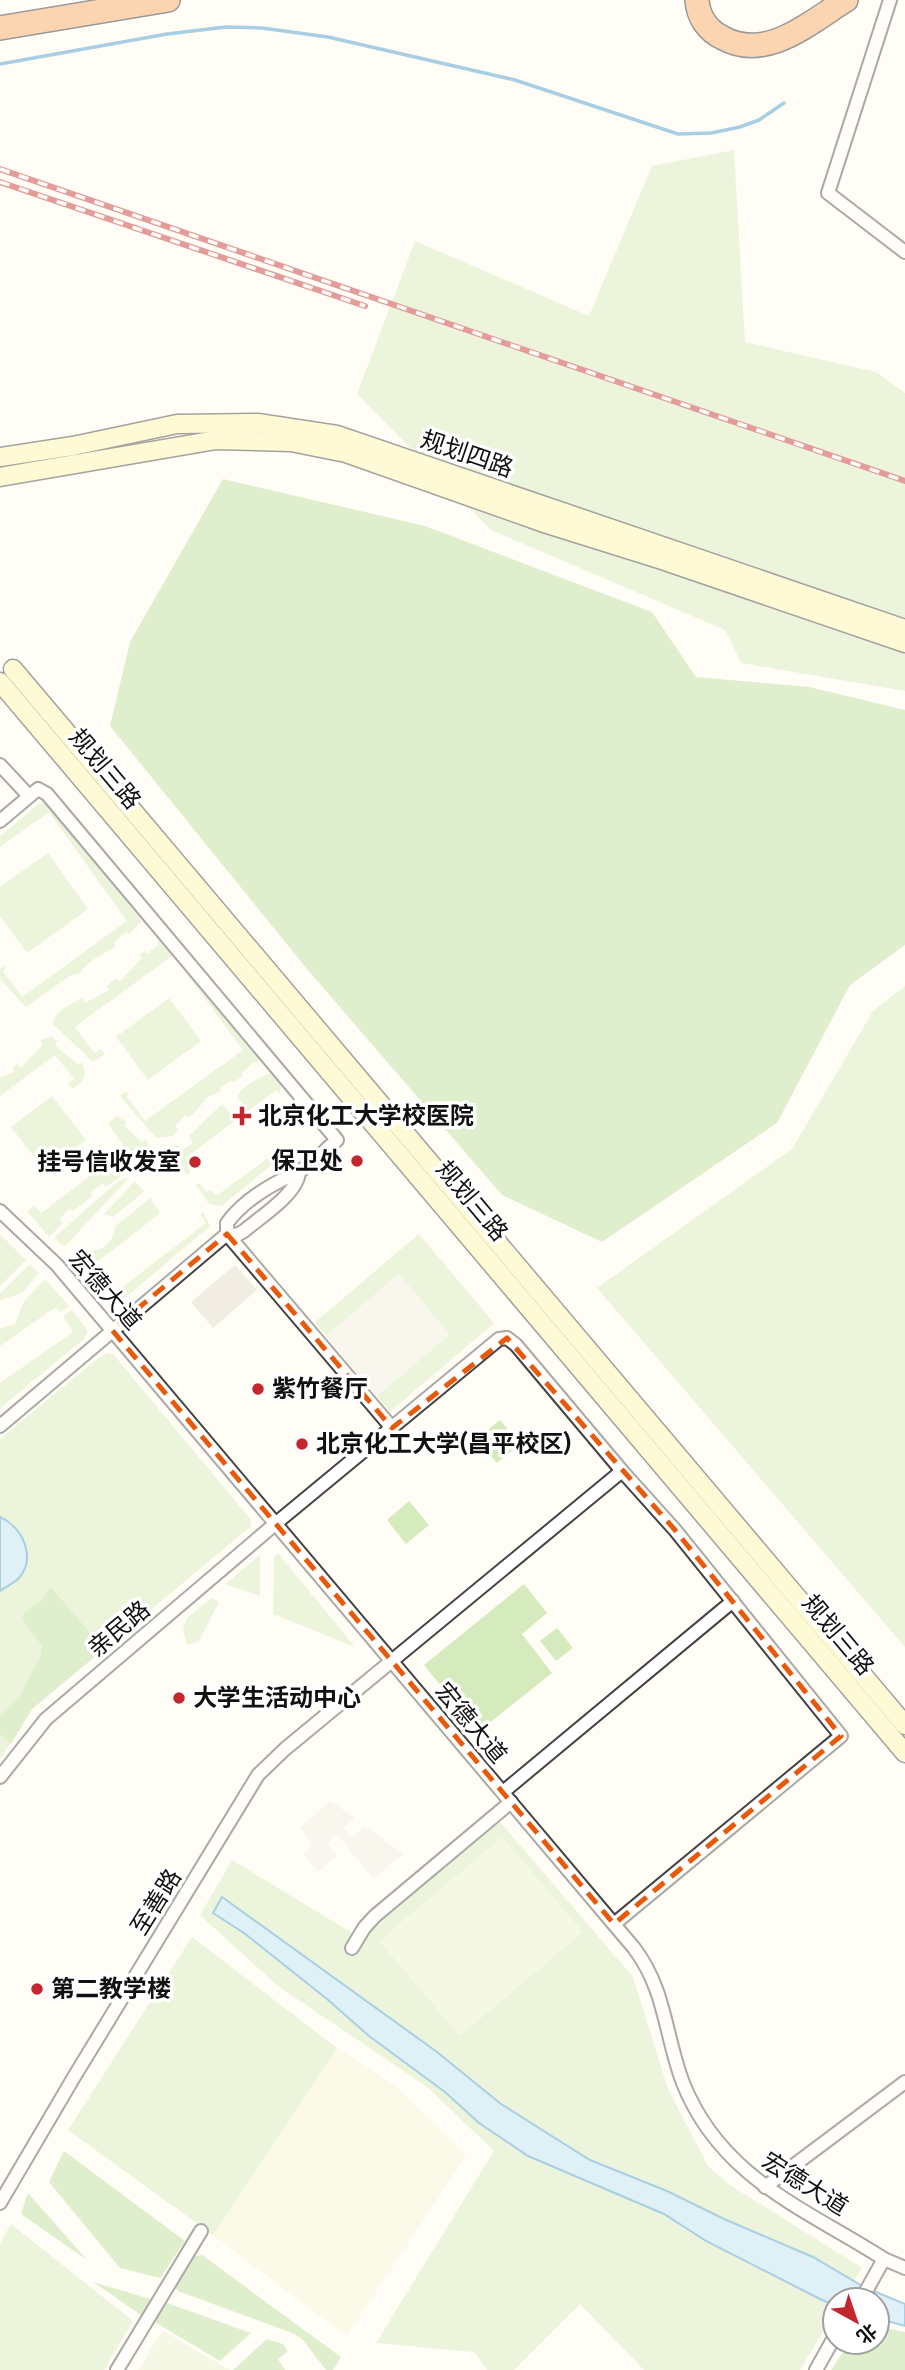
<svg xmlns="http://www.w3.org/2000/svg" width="905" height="2370" font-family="Bitter,'Noto Sans SC',serif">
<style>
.farmland{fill:#f6f3d4}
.green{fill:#d5ebbd}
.forest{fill:#b9dc9c}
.pitch{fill:#e6f2cf}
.plaza{fill:#f1ede2}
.water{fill:#b9e0f7;stroke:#3f96cf;stroke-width:2}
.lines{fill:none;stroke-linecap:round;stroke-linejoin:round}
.stream{stroke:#3f96cf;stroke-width:3.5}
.minor-casing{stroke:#444;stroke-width:16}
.secondary-casing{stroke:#333;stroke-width:21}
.motorway-casing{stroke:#222;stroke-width:26}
.minor{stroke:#fff;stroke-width:12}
.secondary{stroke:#fff6b0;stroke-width:18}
.motorway{stroke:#f5a25d;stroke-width:23}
.rail-casing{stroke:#c4262e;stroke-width:6}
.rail{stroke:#fff;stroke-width:3.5;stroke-dasharray:10;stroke-linecap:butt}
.marked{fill:none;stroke:#e8590c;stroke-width:5;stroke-dasharray:14 9;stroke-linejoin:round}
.poi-dot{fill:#c4262e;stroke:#fff;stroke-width:2.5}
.labels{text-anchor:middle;stroke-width:7;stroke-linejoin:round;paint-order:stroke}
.street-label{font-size:24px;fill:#111;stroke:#fff}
.poi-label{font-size:24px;font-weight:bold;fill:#111;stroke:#fff;text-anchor:start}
</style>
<rect width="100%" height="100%" fill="#fffdf5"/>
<polygon class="farmland" points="337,2048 398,2088 466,2155 347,2336 213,2235"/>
<g class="green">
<polygon points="734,150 745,342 876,372 905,393 905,691 741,663 725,630 491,530 357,394 415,241 589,316 652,166"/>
<path d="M46 800 142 921 129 934 126 932 113 943 116 946C103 955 89 959 80 973L71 975 26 1007 0 979V969L4 966 5 969 3 971 22 997 127 921 49 812 0 847V836L40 803Z"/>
<polygon points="48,853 88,909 27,953 0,916 0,887"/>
<path d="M156 940 168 945 259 1054 257 1064 254 1062 241 1074 243 1076 234 1082 232 1080 220 1088 221 1091 204 1099 205 1101 189 1118 185 1115 175 1126 178 1130 173 1136 156 1138 120 1096 125 1092 130 1093 126 1096 145 1121 243 1050 173 955 75 1027 94 1053 101 1049 105 1054 93 1062 53 1024C55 1009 71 1005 82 998L85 1003 109 990 107 986 116 978 120 981 142 958 139 955 144 951 147 954 159 944Z"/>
<polygon points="905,986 905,1647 597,1288 792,1149 873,1011"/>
<polygon points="169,998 201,1041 148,1080 116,1037"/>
<path d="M51 1037 57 1041 55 1045 78 1065 82 1062C87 1077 85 1079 73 1089L68 1084 74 1079 55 1055 0 1096V1077L14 1072 13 1067 17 1064 21 1068 43 1044 40 1040Z"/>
<path d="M268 1074H276L282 1081 279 1094 276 1090 248 1111 237 1097C243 1085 256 1080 268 1074Z"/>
<polygon points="52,1096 86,1140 45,1171 11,1127"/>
<path d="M222 1104 236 1120 187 1157 192 1164 188 1167 191 1172 187 1175C180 1166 173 1159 175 1147L177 1145 182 1150 193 1143 189 1136Z"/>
<polygon points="116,1116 127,1122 124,1126 142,1142 145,1139 148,1142 146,1156 139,1162 135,1159 123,1168 126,1172 106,1187 103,1183 91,1192 93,1196 73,1211 69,1208 60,1219 63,1223 49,1237 27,1211 34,1206 41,1213 126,1149 108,1124"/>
<polygon points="272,1155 276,1161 222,1206 209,1204 196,1185 199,1183 207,1192 211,1190 216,1196"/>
<polygon points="126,1178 128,1179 66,1245 62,1245 55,1239 56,1236 116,1183"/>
<polygon points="135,1181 144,1192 113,1217 104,1214"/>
<polygon points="150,1198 160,1212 158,1215 84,1272 71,1256 103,1248 111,1240 116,1226"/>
<polygon points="203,1212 210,1226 119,1303 108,1304 97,1290 99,1288 108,1298 206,1223 200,1214"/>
<polygon points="0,1234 26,1260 0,1286"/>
<polygon points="419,1234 494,1323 390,1412 377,1396 449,1334 399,1274 326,1336 315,1322"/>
<polygon points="30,1264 39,1273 22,1293 0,1300 0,1294"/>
<polygon points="46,1280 69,1306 60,1312 56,1307 0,1346 0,1329 15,1324 24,1301 43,1281"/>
<polygon points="72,1310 88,1331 84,1339 0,1408 0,1383 73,1332 63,1316"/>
<polygon points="107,1353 113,1354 251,1520 250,1527 32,1709 0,1759 0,1439 97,1359"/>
<polygon points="500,1420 520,1444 497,1463 477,1439"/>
<polygon points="409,1501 429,1525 406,1544 387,1520"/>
<polygon points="278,1553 355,1647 273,1614 274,1557"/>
<polygon points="260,1555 260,1596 225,1584"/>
<polygon points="524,1584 547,1613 522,1634 552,1673 478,1732 424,1665"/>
<polygon points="212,1598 219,1602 199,1641 187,1645 183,1629 187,1618"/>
<polygon points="557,1628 573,1648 556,1661 540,1641"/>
<polygon points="500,1822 633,1977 668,2089 708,2166 730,2185 862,2268 842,2300 835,2300 835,2312 800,2370 644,2370 580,2304 514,2370 487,2370 474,2352 376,2343 494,2151 427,2087 278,1986 200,1915 232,1860 362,1939 491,1827"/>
<polygon points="192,1937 337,2048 213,2235 68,2130"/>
<polygon points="11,2224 133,2321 104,2370 0,2370 0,2243"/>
</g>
<g class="forest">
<polygon points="223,479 425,526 652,612 696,677 809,687 905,710 905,945 850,985 777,1123 602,1242 502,1195 307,969 110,726 130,642"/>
<polygon points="51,1587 104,1649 32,1709 11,1744 0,1734 0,1716 21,1696 27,1680 40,1658 42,1646 22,1619 24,1613 41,1601"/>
<polygon points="64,2151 185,2241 160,2278 120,2268 49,2182"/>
<polygon points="28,2193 87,2260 21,2214"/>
<polygon points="202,2255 341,2357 333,2370 326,2370 302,2339 292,2333 178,2291 175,2287 195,2256"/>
<polygon points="93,2282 150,2299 144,2317"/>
<polygon points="167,2303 251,2333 220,2361 153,2321"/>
<polygon points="877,2326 905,2332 905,2370 831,2370 850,2342 877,2342"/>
<polygon points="267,2339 283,2344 288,2351 278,2359 285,2370 233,2370"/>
</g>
<g class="pitch">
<polygon points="502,1837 583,1932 460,2036 379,1941"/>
<polygon points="162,2330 221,2365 231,2370 139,2370"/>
</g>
<g class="plaza">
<polygon points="235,1265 257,1290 213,1328 191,1302"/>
<polygon points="399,1274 450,1334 377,1396 326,1336"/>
<polygon points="330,1801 355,1818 344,1828 351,1837 365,1826 403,1854 373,1879 337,1834 327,1843 337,1856 318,1872 303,1854 312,1845 300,1828"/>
</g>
<g class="water">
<path d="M0 1517C22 1527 37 1557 19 1578 14 1583 6 1587 0 1591Z"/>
<polygon points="222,1897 437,2052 501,2104 590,2160 667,2191 724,2219 813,2257 864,2287 905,2304 905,2326 877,2318 877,2300 835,2300 835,2305 822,2300 706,2241 664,2214 528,2156 479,2123 445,2092 369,2036 327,1999 244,1933 213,1913"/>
</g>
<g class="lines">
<polyline class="stream" points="0,64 167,34 226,27 262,28 328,37 515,80 678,134 711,133 740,127 759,120 784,103"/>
<g class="minor-casing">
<g id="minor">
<polyline points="890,0 828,193 905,252"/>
<polyline points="0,765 29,796"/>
<path d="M0 821 38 789 47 794 337 1140C325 1150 311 1165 298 1172 272 1184 245 1199 227 1223V1234L392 1428"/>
<path d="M0 1211 57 1265 634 1948C666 1990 665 2036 683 2083 721 2178 804 2208 884 2259L905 2268"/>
<path d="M0 1426 227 1234 237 1235 244 1231C260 1217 299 1193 299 1171"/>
<polyline points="0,1777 46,1719 275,1524 499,1339 507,1338 516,1345 622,1471"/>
<polyline points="503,1792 733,1601"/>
<polyline points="352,1948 364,1928 375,1916 511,1802"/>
<polyline points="765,2187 905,2082"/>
<polyline points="0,2203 74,2077 258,1775 285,1749 622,1471 675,1530 841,1736 614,1924"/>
<polyline points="861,2300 884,2259"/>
<polyline points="117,2370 201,2231"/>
<polyline points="816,2370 835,2336"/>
</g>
</g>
<g class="secondary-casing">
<g id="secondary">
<polyline points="0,457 73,446 177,424 258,423 337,435 905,629"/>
<polyline points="0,477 216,440 291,442 346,453 547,524 662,560 905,643"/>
<polyline points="13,669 905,1725"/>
<polyline points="0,682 905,1753"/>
</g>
</g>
<g class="motorway-casing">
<g id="motorway">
<path d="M697 0C698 17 708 31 723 38 767 62 810 22 846 0"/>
<polyline points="0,28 168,0"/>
</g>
</g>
<use href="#minor" class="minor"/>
<use href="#secondary" class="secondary"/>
<use href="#motorway" class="motorway"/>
<g class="rail-casing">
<g id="rail">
<polyline points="0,169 905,481"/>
<polyline points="0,182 365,306"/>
</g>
</g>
<use href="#rail" class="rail"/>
</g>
<path d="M0 0H905V2370H0ZM227 1234 392 1428 507 1338 675 1530 841 1736 614 1924 112 1330Z" fill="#fffdf5" fill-opacity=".55" fill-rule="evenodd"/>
<path class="marked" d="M227 1234 392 1428 507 1338 675 1530 841 1736 614 1924 112 1330Z"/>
<g class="poi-dot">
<path d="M238.5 1105.5h7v7h7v7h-7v7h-7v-7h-7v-7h7z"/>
<circle cx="357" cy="1161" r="7"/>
<circle cx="195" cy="1162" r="7"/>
<circle cx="258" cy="1389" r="7"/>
<circle cx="302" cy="1444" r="7"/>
<circle cx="179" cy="1698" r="7"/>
<circle cx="37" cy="1989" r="7"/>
</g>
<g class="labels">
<g class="street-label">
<text transform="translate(467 454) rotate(19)" y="8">规划四路</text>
<text transform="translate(105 769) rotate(50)" y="8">规划三路</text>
<text transform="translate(472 1201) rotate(50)" y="8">规划三路</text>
<text transform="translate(105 1290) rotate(49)" y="8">宏德大道</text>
<text transform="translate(119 1629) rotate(-40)" y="8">亲民路</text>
<text transform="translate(838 1635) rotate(50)" y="8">规划三路</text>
<text transform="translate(471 1723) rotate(50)" y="8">宏德大道</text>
<text transform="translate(156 1902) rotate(-58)" y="8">至善路</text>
<text transform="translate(805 2184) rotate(32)" y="8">宏德大道</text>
</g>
<g class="poi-label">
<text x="258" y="1124">北京化工大学校医院</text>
<text x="343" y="1169" text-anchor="end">保卫处</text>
<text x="181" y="1170" text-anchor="end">挂号信收发室</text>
<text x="272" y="1397">紫竹餐厅</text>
<text x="316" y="1452">北京化工大学(昌平校区)</text>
<text x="193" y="1706">大学生活动中心</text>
<text x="51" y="1997">第二教学楼</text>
</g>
</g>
<g transform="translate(856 2321) rotate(140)"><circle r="33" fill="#ffffff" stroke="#a0a0a0" stroke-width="2"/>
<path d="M0-5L12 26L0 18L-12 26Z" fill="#c4262e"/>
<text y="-10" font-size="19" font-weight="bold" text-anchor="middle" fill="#111111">北</text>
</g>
</svg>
